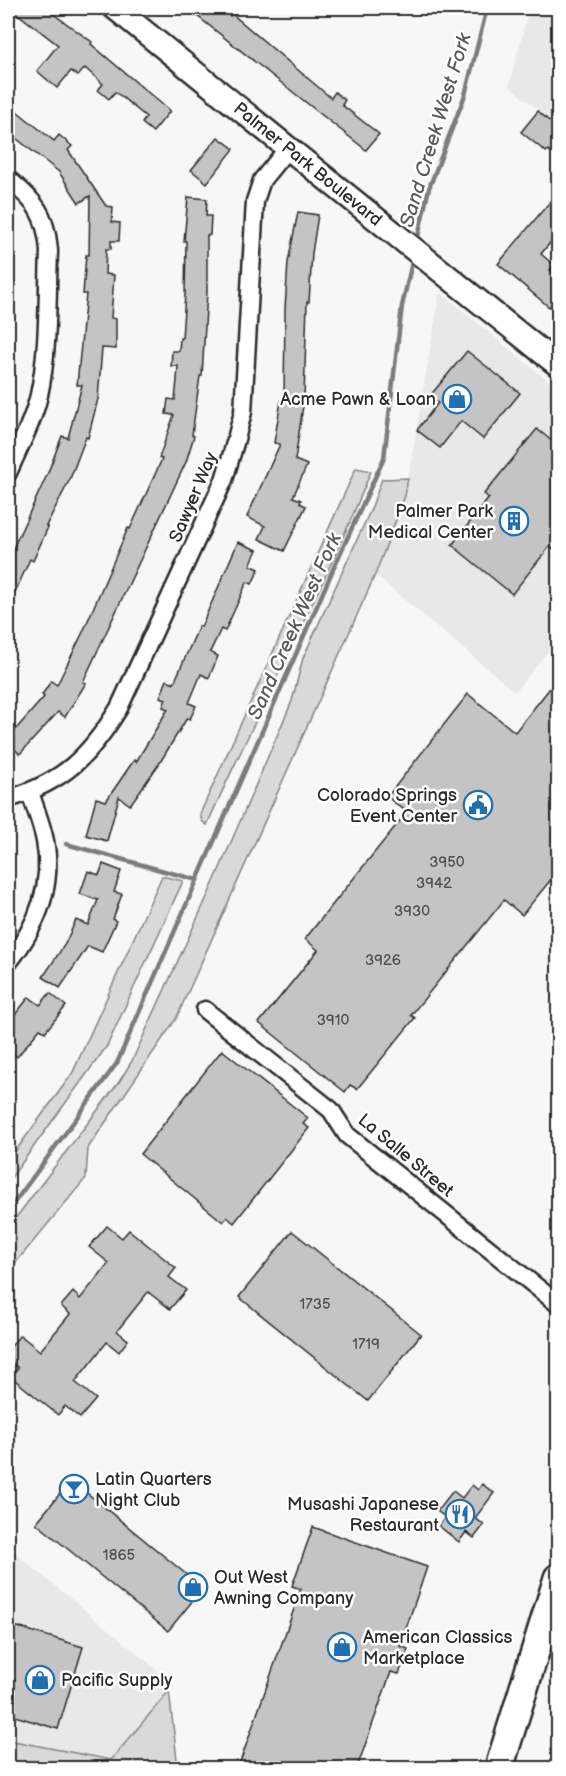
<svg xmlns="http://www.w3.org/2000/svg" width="566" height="1776" font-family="'Balsamiq Sans',sans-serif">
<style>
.built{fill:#e8e8e8}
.green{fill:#d9d9d9;stroke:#828282;stroke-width:1.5}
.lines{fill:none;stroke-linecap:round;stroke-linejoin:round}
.stream{stroke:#7b7b7b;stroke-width:4.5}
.building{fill:#c4c4c4;stroke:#2b2b2b;stroke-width:1.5}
.minor-casing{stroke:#2b2b2b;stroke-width:21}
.secondary-casing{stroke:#2b2b2b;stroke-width:27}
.trunk-casing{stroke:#2b2b2b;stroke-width:32}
.minor{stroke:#fff;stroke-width:16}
.secondary{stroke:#fff;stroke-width:22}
.trunk{stroke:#fff;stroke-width:27}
.labels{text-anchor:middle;stroke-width:5;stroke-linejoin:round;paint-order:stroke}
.number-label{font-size:15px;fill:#515151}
.street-label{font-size:18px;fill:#2b2b2b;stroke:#fff}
.poi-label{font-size:18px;fill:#2b2b2b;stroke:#fff;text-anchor:end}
.water-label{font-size:20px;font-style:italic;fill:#5a5a5a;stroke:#fff}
</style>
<rect width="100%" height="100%" fill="#f7f7f7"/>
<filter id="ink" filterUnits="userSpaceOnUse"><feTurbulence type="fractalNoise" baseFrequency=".0167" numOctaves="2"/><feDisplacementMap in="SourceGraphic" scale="12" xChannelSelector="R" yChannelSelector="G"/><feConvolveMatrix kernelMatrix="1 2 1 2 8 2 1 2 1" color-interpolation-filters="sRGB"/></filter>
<g filter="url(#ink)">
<g class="built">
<polygon points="529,8 558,8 558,126 509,86"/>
<polygon points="440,292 558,389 558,639 515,692 375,575 405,496"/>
<polygon points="8,1547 156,1669 169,1691 111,1761 8,1740"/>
</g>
<g class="green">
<path d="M356 468 371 471C323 592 259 707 207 825L202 821 200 814Z"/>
<polygon points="408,478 405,496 375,575 176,1019 88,1148 86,1178 8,1272 8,1228 119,1082 132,1061 213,884 292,701 303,658 371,509 382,479"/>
<polygon points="162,876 183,881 107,1046 8,1182 8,1161 72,1074"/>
<polygon points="169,1691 178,1768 8,1768 8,1740 111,1760"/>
</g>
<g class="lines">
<g class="stream">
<polyline points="417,241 429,188 465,95 487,8"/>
<polyline points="66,844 197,880"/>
<polyline points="8,1211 117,1063 334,567 384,458 402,306 413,258"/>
</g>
</g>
<g class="building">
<polygon points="10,8 45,8 92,42 91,44 170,111 153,132 142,123 146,117 122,97 115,92 109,99 98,90 103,84 85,68 78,76 71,71 57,88 37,71 58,45"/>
<polygon points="187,8 219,8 230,16 232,14 331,98 335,92 345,100 342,105 379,134 366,150"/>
<polygon points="8,104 54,141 59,135 72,146 68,150 106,206 113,207 112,222 120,223 119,241 111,241 111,249 106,249 105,274 114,275 111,318 116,319 116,349 102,348 98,399 88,438 86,437 70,479 46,526 48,527 33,561 30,559 8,608 8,559 47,475 62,436 68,438 82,385 77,385 86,294 83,294 86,255 89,255 90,196 79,203 59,172 8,132"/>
<polygon points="538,111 558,129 558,159 548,150 546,152 521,132"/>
<polygon points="218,137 234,149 207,183 191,170"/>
<polygon points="558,192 558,233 541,254 554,265 550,270 558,277 558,296 549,307 498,264"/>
<polygon points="188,197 207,199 206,216 211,216 210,235 207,235 207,292 202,376 200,376 192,435 194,436 186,462 83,682 86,683 65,717 58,712 20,754 10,745 15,740 10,736 44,697 42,695 51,681 57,685 83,632 128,528 130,529 162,459 159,458 174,415 166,414 168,399 175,400 177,380 178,366 171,366 172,351 179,351 180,338 182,338 185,294 186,241 184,241"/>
<polygon points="298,212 318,215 312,253 309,302 307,302 304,399 295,460 307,465 293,497 301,500 300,503 306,506 284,551 259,539 265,526 247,517 280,444 274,443 281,401 284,401 285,309 288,262"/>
<polygon points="467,351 520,393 483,439 461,421 440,448 417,430 438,403 430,396"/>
<polygon points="537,429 558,446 558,553 550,546 512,594 452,545 489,498 484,494"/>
<polygon points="238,542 257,550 250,565 259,569 252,584 247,582 225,631 221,629 210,652 218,656 209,678 201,674 189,703 196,706 190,719 187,718 159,764 130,805 119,797 107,841 86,835 96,798 106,801 134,760 136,762 168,709 163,707 166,699 160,697 167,680 174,683 199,626 201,627"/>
<polygon points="558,678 558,871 522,915 504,900 411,1015 415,1018 357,1089 350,1085 345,1092 259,1023 318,950 305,939 407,812 387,797 468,694 515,732"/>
<polygon points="103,864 121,871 114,892 122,894 113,919 116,921 102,952 88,946 60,988 43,977 65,944 76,920 88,925 98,900 80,894 88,871 99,875"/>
<polygon points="50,993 66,1006 45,1032 40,1029 17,1057 8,1049 8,1011 14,1016 29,997 40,1005"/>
<polygon points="222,1050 308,1118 303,1124 309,1128 234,1223 227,1217 223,1222 140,1154"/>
<polygon points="107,1226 122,1238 129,1230 176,1268 169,1277 186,1290 170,1309 148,1292 117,1331 128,1340 119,1352 107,1342 75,1382 96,1399 80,1418 65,1406 58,1415 10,1376 18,1368 8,1359 8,1350 20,1335 40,1351 70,1314 61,1306 73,1292 80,1299 109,1263 89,1247"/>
<polygon points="292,1231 421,1334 368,1401 239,1297"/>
<polygon points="71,1480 203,1588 168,1631 36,1523"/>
<polygon points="482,1484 494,1493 475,1518 484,1525 474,1538 466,1532 459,1542 439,1526 445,1517 437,1511 453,1491 462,1498 472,1485 478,1490"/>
<polygon points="313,1527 427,1567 400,1646 408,1649 399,1674 391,1672 357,1768 238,1768 301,1589 292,1586"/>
<polygon points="8,1624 83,1647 58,1729 8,1714"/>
</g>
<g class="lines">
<g class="minor-casing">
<g id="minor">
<path d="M8 179C36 202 46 214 49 251 47 299 49 349 39 395 33 422 19 447 8 473"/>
<path d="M8 799C63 782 89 757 119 708L224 480 235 443 243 412 255 201 262 180 288 148"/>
<path d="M8 963C36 928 54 887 45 841 42 825 35 808 30 792"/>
<polyline points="205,1010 331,1110 347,1135 558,1304"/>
</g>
</g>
<g class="secondary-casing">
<polyline id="secondary" points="115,8 288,148 558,365"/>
</g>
<g class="trunk-casing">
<polyline id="trunk" points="499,1768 558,1578"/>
</g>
<use href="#minor" class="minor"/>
<use href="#secondary" class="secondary"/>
<use href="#trunk" class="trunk"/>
</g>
</g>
<defs>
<g id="shop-ring" transform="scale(1.5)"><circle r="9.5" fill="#fff" stroke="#1f6fb2" stroke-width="1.5"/><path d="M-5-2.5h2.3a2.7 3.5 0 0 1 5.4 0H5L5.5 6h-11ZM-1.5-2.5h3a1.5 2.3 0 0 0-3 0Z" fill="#1f6fb2"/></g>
<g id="building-ring" transform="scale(1.5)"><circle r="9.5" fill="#fff" stroke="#1f6fb2" stroke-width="1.5"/><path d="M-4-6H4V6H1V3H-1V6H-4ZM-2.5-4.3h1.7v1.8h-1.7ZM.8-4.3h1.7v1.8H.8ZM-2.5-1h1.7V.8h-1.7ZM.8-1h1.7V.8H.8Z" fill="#1f6fb2"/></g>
<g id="civic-ring" transform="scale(1.5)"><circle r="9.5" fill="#fff" stroke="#1f6fb2" stroke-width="1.5"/><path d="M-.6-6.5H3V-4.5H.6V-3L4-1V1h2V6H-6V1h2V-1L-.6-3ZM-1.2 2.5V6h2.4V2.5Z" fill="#1f6fb2"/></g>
<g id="bar-ring" transform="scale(1.5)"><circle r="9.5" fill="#fff" stroke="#1f6fb2" stroke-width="1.5"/><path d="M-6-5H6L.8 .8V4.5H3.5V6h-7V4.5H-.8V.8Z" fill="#1f6fb2"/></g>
<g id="restaurant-ring" transform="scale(1.5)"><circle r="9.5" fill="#fff" stroke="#1f6fb2" stroke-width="1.5"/><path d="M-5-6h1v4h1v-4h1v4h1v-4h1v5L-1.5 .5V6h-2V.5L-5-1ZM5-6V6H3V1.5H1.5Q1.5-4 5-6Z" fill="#1f6fb2"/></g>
</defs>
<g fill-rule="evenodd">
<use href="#shop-ring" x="457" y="399"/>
<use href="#building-ring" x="514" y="521"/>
<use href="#civic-ring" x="478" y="805"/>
<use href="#bar-ring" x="74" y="1489"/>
<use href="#restaurant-ring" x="460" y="1514"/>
<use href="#shop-ring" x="193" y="1587"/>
<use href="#shop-ring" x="342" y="1647"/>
<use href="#shop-ring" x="40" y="1680"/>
</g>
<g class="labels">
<g class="number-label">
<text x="447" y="867">3950</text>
<text x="434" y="888">3942</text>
<text x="412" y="916">3930</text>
<text x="383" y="965">3926</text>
<text x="333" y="1025">3910</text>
<text x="315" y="1309">1735</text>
<text x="366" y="1349">1719</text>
<text x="119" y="1560">1865</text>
</g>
<g class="street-label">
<text transform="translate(308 164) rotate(39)" y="6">Palmer Park Boulevard</text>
<text transform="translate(193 497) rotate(-67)" y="6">Sawyer Way</text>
<text transform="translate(406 1155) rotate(40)" y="6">La Salle Street</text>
</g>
<g class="poi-label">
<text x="436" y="405">Acme Pawn &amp; Loan</text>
<text x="493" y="517">Palmer Park<tspan x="493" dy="21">Medical Center</tspan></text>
<text x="457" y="801">Colorado Springs<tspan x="457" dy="21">Event Center</tspan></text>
<text x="95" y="1485" text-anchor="start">Latin Quarters<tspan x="95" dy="21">Night Club</tspan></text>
<text x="439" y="1510">Musashi Japanese<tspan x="439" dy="21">Restaurant</tspan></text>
<text x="214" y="1583" text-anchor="start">Out West<tspan x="214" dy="21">Awning Company</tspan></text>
<text x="363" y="1643" text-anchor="start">American Classics<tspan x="363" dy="21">Marketplace</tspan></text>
<text x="61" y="1686" text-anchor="start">Pacific Supply</text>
</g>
<g class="water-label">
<text transform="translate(435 130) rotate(-73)" y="7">Sand Creek West Fork</text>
<text transform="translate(294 626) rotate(-66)" y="7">Sand Creek West Fork</text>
</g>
</g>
<rect width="566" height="1776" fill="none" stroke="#fff" stroke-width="30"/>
<rect x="15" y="15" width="536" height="1746" fill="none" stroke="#2b2b2b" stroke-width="2" filter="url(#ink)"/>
</svg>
